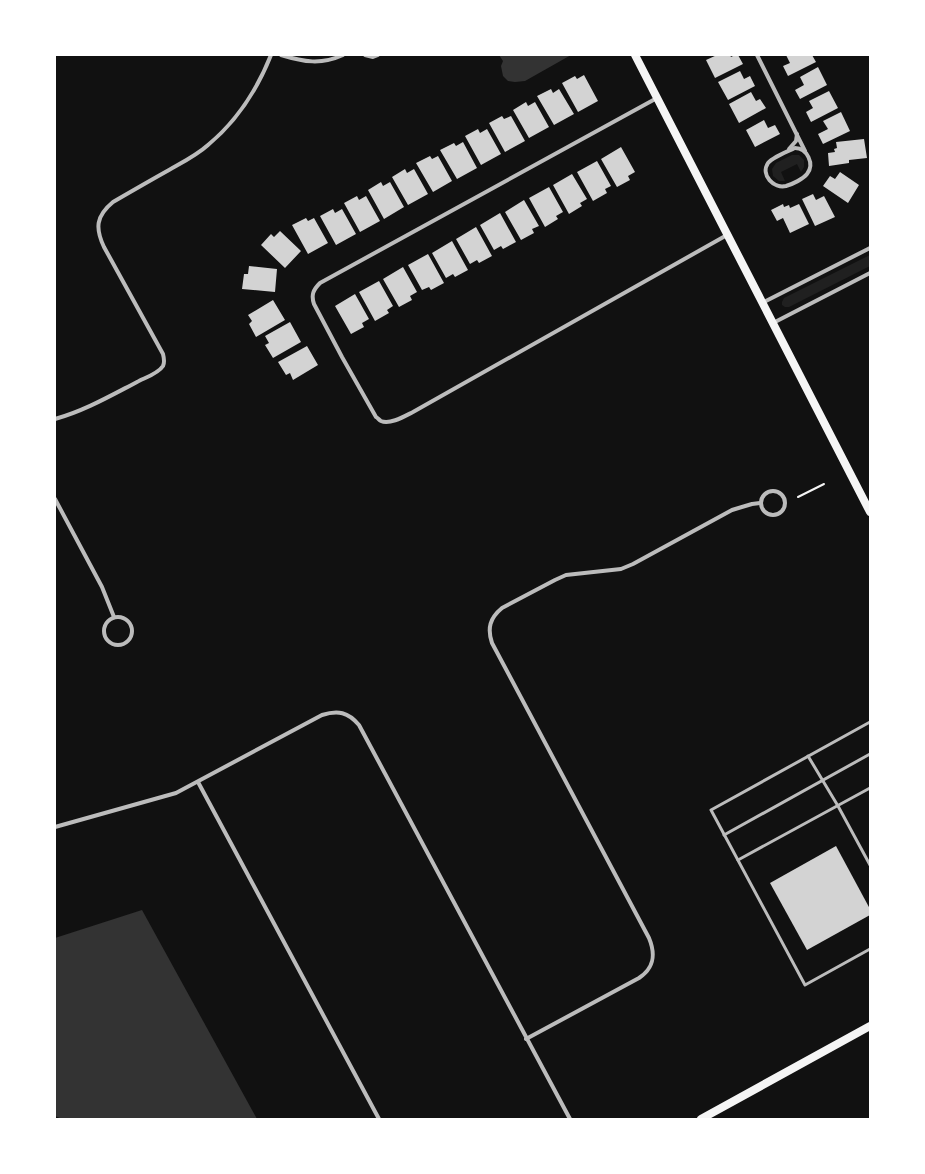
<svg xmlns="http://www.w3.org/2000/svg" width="925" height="1174" font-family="'Alegreya Sans',sans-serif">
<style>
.green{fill:#202020}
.water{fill:#333}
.building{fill:#d3d3d3}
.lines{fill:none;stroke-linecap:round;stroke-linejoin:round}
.path{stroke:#f5f5f5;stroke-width:2}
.service{stroke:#bcbcbc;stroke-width:3}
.minor{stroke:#bcbcbc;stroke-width:4}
.secondary{stroke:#f5f5f5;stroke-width:8}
</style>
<rect width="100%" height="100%" fill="#111"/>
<g class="green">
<polygon points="792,155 799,155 804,160 804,167 801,172 797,164 781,172 785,181 779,181 773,176 772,169 776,163"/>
<polygon points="870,255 870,266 789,307 785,307 782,305 782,302 784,298"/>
</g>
<g class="water">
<polygon points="499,55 571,55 525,81 515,82 508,81 503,76 501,66 503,61"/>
<polygon points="142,910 257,1119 62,1119 55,1116 55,938"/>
</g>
<g class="building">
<polygon points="717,55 730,55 731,57 735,55 738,55 743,64 715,78 706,60"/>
<polygon points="786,55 812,55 816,62 788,76 783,66 790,63"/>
<polygon points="818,67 827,85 800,99 795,90 804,85 800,77"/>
<polygon points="740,71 744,79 750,76 755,86 728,100 718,82"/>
<polygon points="584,75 598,101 578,112 562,83 575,76 577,79"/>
<polygon points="551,89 553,93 559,89 574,114 554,125 537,96"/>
<polygon points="829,91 838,108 811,122 806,112 813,108 809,101"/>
<polygon points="751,92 756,101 760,99 766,108 739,123 729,104"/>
<polygon points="526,102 528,106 535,102 549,127 529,138 513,110"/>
<polygon points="841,112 850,131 823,144 818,134 828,129 823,121"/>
<polygon points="502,116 504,119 511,116 525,141 505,152 489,123"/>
<polygon points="764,120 768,128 775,125 780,134 755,147 746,130"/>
<polygon points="478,129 480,133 487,129 501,154 481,165 465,136"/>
<polygon points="864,139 867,158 849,160 849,163 829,166 828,153 835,152 834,149 837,148 836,142"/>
<polygon points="463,142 477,168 457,179 440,150 454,143 456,146"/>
<polygon points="621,147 635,172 628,176 630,180 617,187 601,159"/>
<polygon points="430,156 432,159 438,156 452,181 433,192 416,163"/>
<polygon points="597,161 611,186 605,189 607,193 593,201 577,172"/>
<polygon points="405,169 407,173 414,169 428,194 408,205 392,177"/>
<polygon points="840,172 859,185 848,203 823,186 830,176 835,179"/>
<polygon points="572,174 587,199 580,203 582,206 569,214 553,185"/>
<polygon points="381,182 383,186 390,182 404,207 384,219 368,190"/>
<polygon points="549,187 563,212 556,216 558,219 545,227 529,198"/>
<polygon points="813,194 816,200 824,196 835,217 815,226 802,199"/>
<polygon points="357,196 359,200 366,196 380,221 360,232 344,203"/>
<polygon points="524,200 539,226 532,229 534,233 521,240 505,212"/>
<polygon points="783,204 784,207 789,205 790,208 799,204 809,224 790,233 783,218 777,221 771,210"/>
<polygon points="333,209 335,213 342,209 356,234 336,245 320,216"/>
<polygon points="500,213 516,242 503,249 501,246 494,250 480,225"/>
<polygon points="306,218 308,221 314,218 328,243 308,254 292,225"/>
<polygon points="476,227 492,256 479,263 477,260 470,264 456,239"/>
<polygon points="280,231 301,251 285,268 261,245 271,234 274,237"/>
<polygon points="452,241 468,270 455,277 453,274 446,278 432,253"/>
<polygon points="428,254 444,283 431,290 429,287 422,290 408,265"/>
<polygon points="249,266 277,269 275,292 242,289 244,274 248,274"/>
<polygon points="403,267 417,292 410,296 412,300 399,307 383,279"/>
<polygon points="379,281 393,306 387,310 389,313 375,321 359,292"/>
<polygon points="355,294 369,319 362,323 364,327 351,334 335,306"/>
<polygon points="273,300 285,320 256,337 249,324 252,321 248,315"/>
<polygon points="290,322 301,342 273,358 265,345 269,343 265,336"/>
<polygon points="307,346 318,365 293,380 290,373 286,375 278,362"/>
<polygon points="836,846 870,909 870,915 807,950 770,883"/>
</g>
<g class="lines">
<polyline class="path" points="798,497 824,484"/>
<g class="service">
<polyline points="870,722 711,810 805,985 870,949"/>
<polyline points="808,756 838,806 870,865"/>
<polyline points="724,835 870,754"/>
<polyline points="738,860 870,788"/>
</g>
<g class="minor">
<path d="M281 55C304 62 321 65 343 55"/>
<polyline points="365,55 373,57 378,55"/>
<polyline points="757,55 805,151"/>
<path d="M657 98 320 283C313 290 311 295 314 304L342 357 376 417C378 418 379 420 381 421 390 425 405 416 413 412L727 235"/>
<path d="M795 148C807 148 815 164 807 174 803 179 793 184 786 186 774 189 760 175 768 163 773 157 788 151 795 148Z"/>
<polyline points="789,149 796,141 797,134"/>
<polyline points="762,303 870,248"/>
<polyline points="773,323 870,273"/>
<path d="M55 419C84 411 110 396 137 382 144 378 158 374 163 366 165 362 164 358 163 354L104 247C95 228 96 216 113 202 132 191 151 180 169 170 183 162 197 155 208 145 237 121 257 90 271 55"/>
<circle cx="773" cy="503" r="12"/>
<polyline points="55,499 102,587 114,617"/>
<circle cx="118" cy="631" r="14"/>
<polyline points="198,782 379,1119"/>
<path d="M55 827 176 793 322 715C338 710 348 712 359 725L570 1119"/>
<path d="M526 1039 639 978C654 968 656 955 649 938L492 643C487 628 490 618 502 608L555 580 566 575 621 569 633 564 732 510 752 504 760 503"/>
</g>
<g class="secondary">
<polyline points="635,55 870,512"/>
<polyline points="701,1119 870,1026"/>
</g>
</g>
<rect width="925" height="1174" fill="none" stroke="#ffffff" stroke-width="112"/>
</svg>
